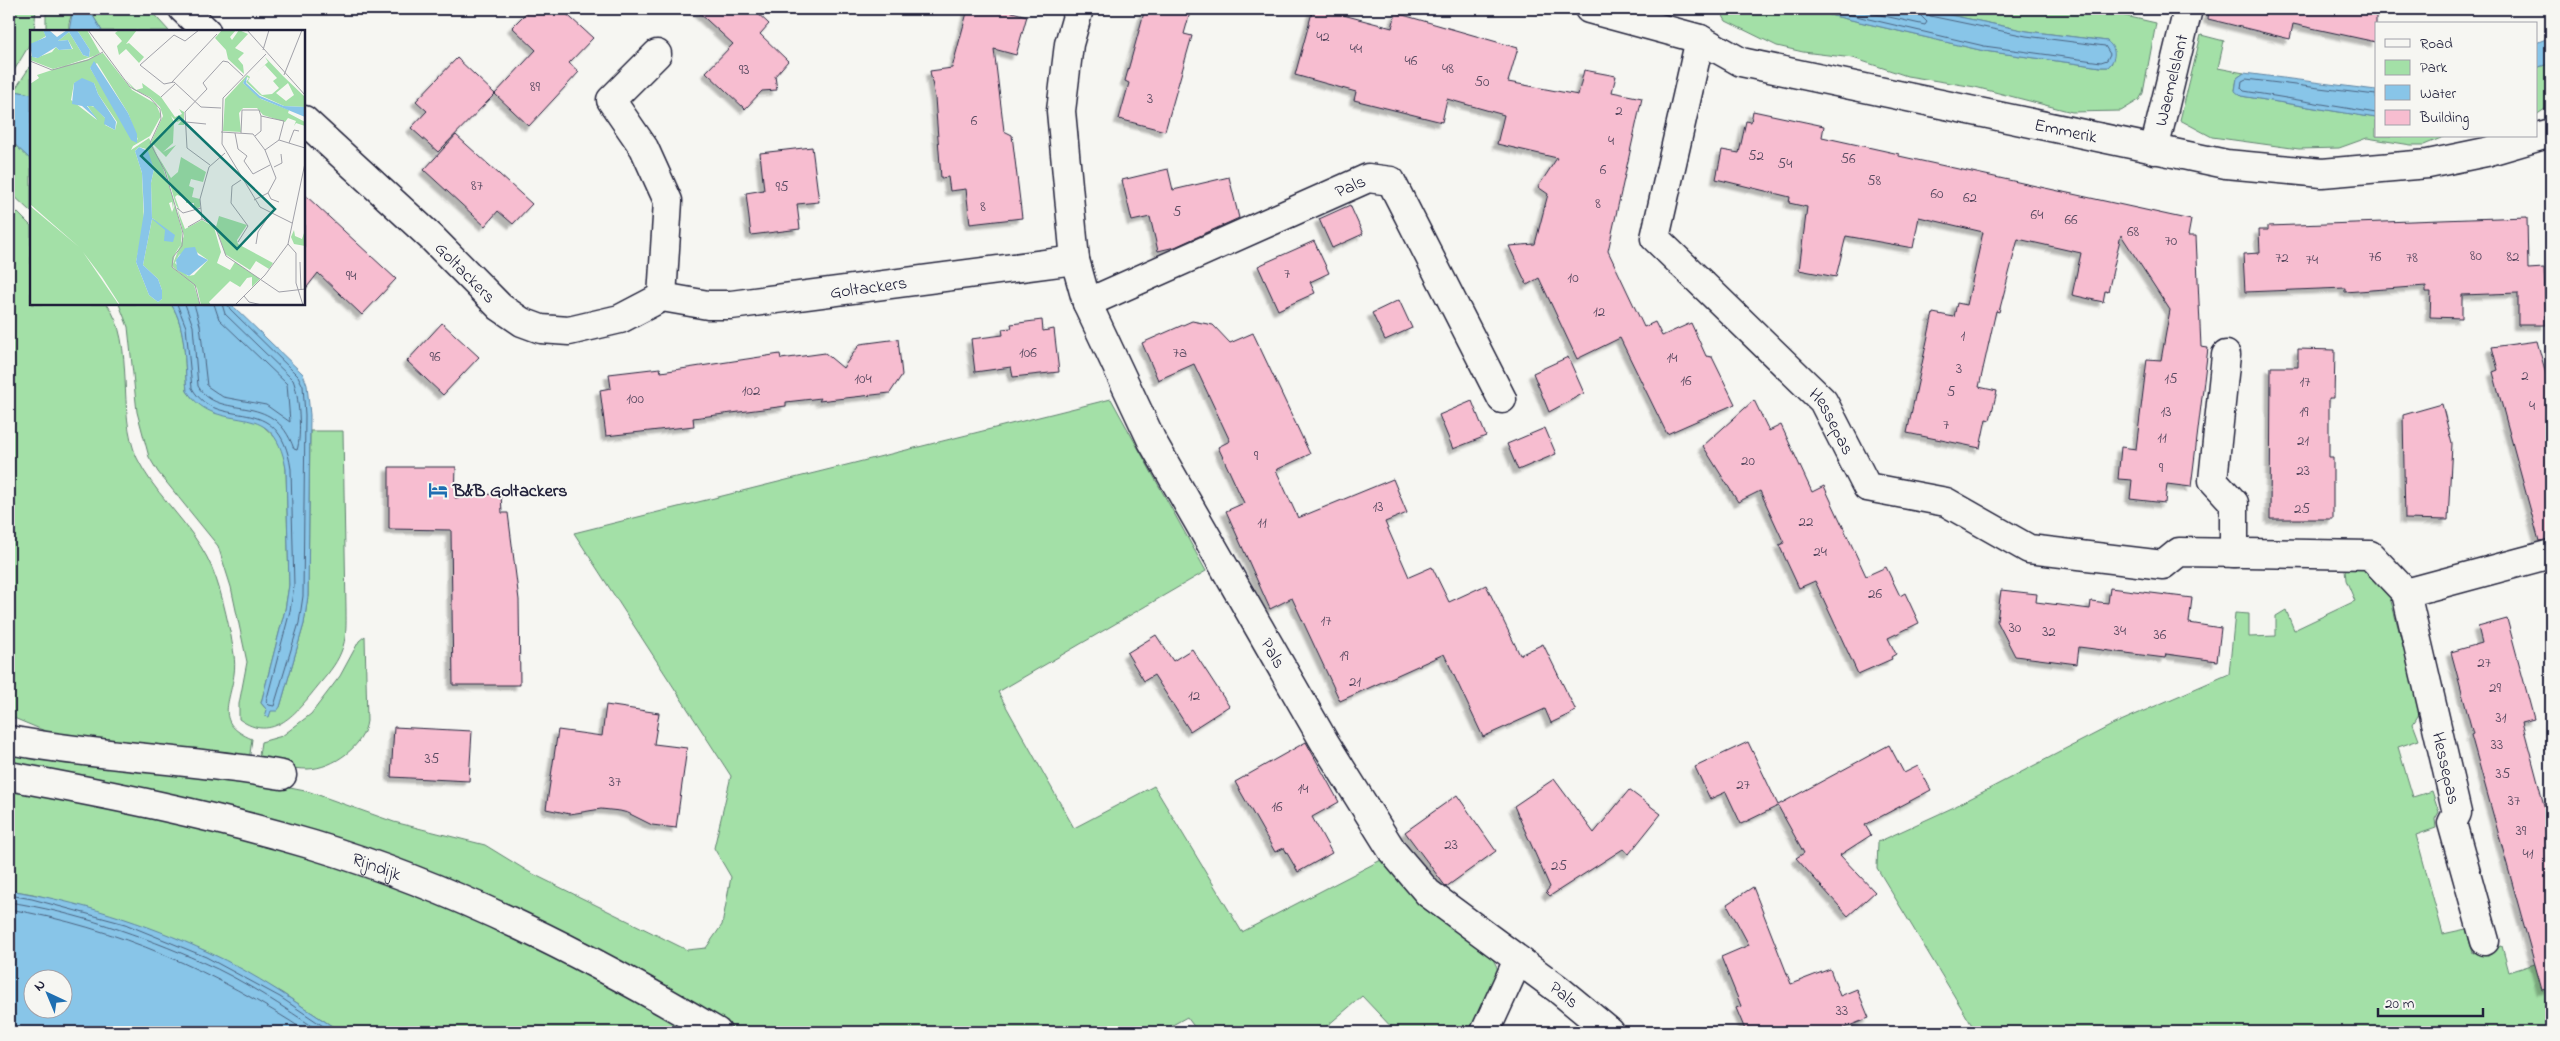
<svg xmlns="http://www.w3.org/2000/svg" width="2560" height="1041" font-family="'Indie Flower',sans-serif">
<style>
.green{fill:#a3e0a7;stroke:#628171}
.water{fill:#88c5e8;stroke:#5f84a3;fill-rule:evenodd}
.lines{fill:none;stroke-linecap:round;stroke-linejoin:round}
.shore{stroke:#4b6380;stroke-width:1}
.building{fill:#f7bdd0;stroke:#22223b;filter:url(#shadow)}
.minor-casing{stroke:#22223b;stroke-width:31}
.minor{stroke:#f6f6f2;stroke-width:28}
.labels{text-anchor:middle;stroke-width:4;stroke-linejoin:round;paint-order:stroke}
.number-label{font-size:15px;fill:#574960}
.street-label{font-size:18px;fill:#22223b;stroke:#f6f6f2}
.poi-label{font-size:18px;font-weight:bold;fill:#22223b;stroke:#f6f6f2;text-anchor:start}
.inset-road{fill:none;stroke:#a1a1a9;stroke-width:1}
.view{fill:#0f766e;fill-opacity:0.15;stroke:#0f766e;stroke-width:2.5}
.inset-edge{fill:none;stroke:#22223b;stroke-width:2.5}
</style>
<defs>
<filter id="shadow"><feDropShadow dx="-4.5" dy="4.5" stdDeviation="1" flood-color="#0004"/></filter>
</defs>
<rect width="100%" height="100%" fill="#f6f6f2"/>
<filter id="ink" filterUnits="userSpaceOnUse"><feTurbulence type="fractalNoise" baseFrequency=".02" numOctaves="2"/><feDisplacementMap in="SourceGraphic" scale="10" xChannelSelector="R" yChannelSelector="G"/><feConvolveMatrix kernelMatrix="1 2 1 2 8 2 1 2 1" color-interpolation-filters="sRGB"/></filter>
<g filter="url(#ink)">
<g class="green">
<polygon points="9,9 36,9 34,31 31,31 31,42 9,79"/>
<polygon points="46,9 73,9 69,23 69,31 46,31"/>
<polygon points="89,9 149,9 169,31 102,31"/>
<polygon points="1719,9 1804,9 1984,51 2101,67 2108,67 2112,63 2107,41 2027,31 1921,9 2095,9 2156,23 2143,93 2139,100 2121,111 2072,112 1975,87 1907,76 1853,58 1803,52 1777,46 1726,21"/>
<polygon points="2201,35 2224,41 2218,68 2244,73 2237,78 2235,90 2241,96 2376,118 2376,136 2446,136 2424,145 2411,145 2367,138 2339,148 2299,149 2212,137 2180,120"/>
<polygon points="2551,63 2551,105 2536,115 2536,68"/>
<polygon points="31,65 31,94 14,91"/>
<polygon points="9,139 31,160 31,212 9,191"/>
<path d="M9 204 31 226V304H107C136 345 116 411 137 458 153 491 182 516 201 547 218 573 224 606 231 636 233 649 236 661 234 674 230 704 214 723 252 739L249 761 69 741 9 716Z"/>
<path d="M119 304H171C187 328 184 363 187 391L193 399 259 422 280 442 284 455 286 469 289 585 285 610 261 703 267 710 268 717 271 710 280 707 304 624 308 596 310 431H343L346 610C346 624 347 638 341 652 336 665 326 676 317 687 297 712 273 744 239 719V704L247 662 231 587 218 546 158 472 149 457 137 412 128 327Z"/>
<path d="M1111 399 1206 571 998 692 1074 828 1154 786 1242 932 1381 860C1394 875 1405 890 1421 903 1441 920 1493 945 1498 971L1472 1032H1396L1362 996 1320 1032H1198L1187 1017 1160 1032H735L681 999 475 894 9 767V750L190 768 310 792 394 822 485 845 529 872 687 950 706 948 722 925 731 877 714 848 731 776 574 533Z"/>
<polygon points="2362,567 2386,583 2421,711 2413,724 2419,740 2398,747 2413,797 2432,791 2439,812 2435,819 2436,828 2416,835 2443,934 2466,929 2473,953 2502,946 2509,972 2551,959 2551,1032 1976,1032 1877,868 1878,842 1952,808 2114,724 2229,674 2235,613 2249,614 2249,637 2276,636 2276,616 2286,610 2294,630 2355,601 2346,580 2345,569"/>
<path d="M365 636 367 721C364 746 334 768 308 769 291 769 275 765 258 762L261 742 282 736 311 714 340 676 359 641Z"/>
<polygon points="9,788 240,836 357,872 487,923 553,952 698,1032 341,1032 282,993 208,952 126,920 33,894 9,890"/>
</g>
<g class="water">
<polygon points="73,9 89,9 102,31 69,31"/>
<path d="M1804 9H1921L2027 31 2107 41C2117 49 2116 59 2108 67H2101L1984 51Z"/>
<polygon points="2551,37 2551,63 2536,68 2536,43"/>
<polygon points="2244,73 2376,90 2376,118 2241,96 2235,91 2237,78"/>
<polygon points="9,90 31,94 31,160 9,139"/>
<path d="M171 304H231L303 374 307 385 310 415 308 596 304 624 280 707 277 711H271L269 717 265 716 267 710 261 703 285 610 289 585 286 469C273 392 220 440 187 391 184 363 187 328 171 304Z"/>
<path d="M9 890C76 901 146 923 208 952 255 973 298 1004 341 1032H9ZM62 978V1008H32V978Z"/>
</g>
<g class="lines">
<g class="shore">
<polyline points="1826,9 1984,46 2101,62 2107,60 2110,54 2105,46 2026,36 1930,16 1926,9"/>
<polyline points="1853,9 1925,25 1927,22 1921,16 1919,9"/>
<polyline points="2376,95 2246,79 2242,81 2241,88 2244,91 2376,113"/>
<path d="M177 304 186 327 192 388C219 435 279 387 291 469L294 586 290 611 266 702 269 705 274 706 299 623 303 596 305 415 303 386 298 376 230 309 228 304"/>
<path d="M185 304 193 326 198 386C219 423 273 388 294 449L297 450C302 436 299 394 293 380L225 314 222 304"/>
<polyline points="194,304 200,325 207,386 223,397 266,405 290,422 287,384 219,319 214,304"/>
<polyline points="9,895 32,899 125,924 206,957 280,997 332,1032"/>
<path d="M9 902C75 912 141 935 202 962 244 980 283 1007 321 1032"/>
<path d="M9 909C116 927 217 972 307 1032"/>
</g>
</g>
<g class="building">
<polygon points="530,9 561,9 593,38 569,63 579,72 529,126 495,94 536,50 512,27"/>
<polygon points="695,9 753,9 769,24 760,34 788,61 775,76 777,90 762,91 745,109 706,72 733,44"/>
<polygon points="968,9 1001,9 1027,16 1016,55 994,49 1004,131 1012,135 1022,218 970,224 966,189 950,191 948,177 941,178 935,98 930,71 952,68"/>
<polygon points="1145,9 1191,9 1184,34 1192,36 1165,131 1119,119 1129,83 1125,81"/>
<polygon points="1313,9 1321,9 1392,28 1396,13 1518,48 1508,82 1578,95 1584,70 1616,76 1612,92 1642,98 1608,251 1644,327 1655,322 1662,336 1691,323 1706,356 1712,357 1735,404 1667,434 1620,338 1577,359 1539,278 1527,285 1509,246 1535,244 1548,194 1538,187 1557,158 1497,144 1504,115 1447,99 1442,122 1354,100 1356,92 1295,75"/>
<polygon points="2209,9 2376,9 2376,42 2293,24 2290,39 2208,19"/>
<polygon points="457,58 495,94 438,152 411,128 427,111 416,101"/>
<polygon points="1753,111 1824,126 1822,137 1899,154 1899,156 2191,220 2188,236 2196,236 2201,347 2208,348 2191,487 2167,484 2165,503 2130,499 2132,480 2118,479 2121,447 2136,449 2147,359 2161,360 2170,310 2121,235 2108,292 2105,291 2103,302 2072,295 2081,253 2018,239 1999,312 1996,311 1979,387 1997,391 1990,420 1986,419 1980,448 1907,433 1933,313 1954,317 1957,303 1967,305 1983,232 1919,217 1913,248 1846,236 1836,277 1799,270 1807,207 1789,203 1790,197 1716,179 1722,150 1739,153 1746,121 1751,122"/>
<polygon points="456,135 532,204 513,224 498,211 485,226 424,170"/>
<polygon points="812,147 819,202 797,204 800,229 751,235 746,193 764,190 760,153"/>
<polygon points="1168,169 1173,190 1229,177 1239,218 1175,247 1158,251 1150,217 1132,221 1122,180"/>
<polygon points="304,194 396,279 362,315 318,273 304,291"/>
<polygon points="1350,205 1363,234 1332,248 1319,219"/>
<polygon points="2527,217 2528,269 2544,268 2546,325 2518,325 2518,293 2462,295 2462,318 2430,317 2431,292 2426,292 2426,286 2345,292 2345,288 2245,292 2243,254 2260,253 2259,230 2268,230 2268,226"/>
<polygon points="1314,241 1329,273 1310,282 1315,293 1278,310 1258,266"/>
<polygon points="1399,300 1412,328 1385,340 1372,313"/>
<polygon points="1042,320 1043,331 1054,329 1059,372 1013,377 1011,367 975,372 971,339 1003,335 1002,329 1012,328 1011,324"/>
<polygon points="1192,321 1213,325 1230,343 1253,333 1310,454 1276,470 1298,518 1393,479 1407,513 1385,522 1409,577 1432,567 1449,602 1486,585 1520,655 1543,644 1576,711 1551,723 1545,709 1483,737 1444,654 1340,701 1292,598 1270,609 1226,511 1244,503 1218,447 1230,441 1194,364 1158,380 1142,343"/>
<polygon points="442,323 479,357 443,395 407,361"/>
<polygon points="898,339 902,375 890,393 819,401 821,398 786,402 786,406 693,418 694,426 606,436 600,390 611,388 609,374 660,368 661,372 780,354 781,359 825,353 843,368 860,344"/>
<polygon points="2537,341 2551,392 2551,539 2539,541 2493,372 2498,370 2492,347"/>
<polygon points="2298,349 2335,350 2334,398 2329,398 2329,457 2333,457 2333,519 2270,519 2271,367 2298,367"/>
<polygon points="1568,357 1584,393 1549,412 1533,373"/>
<polygon points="1754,400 1769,431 1781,425 1812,492 1824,486 1866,576 1886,567 1900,596 1905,593 1919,623 1888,638 1896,654 1891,657 1892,659 1858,674 1815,581 1799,588 1779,545 1784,543 1760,491 1738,502 1703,446"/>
<polygon points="1472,401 1486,436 1453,449 1439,415"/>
<polygon points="2442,404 2452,444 2448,520 2405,519 2403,415"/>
<polygon points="1545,428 1556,454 1518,470 1507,444"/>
<polygon points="389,467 456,467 455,498 501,493 502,513 508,513 519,600 520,685 453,685 451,530 389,529"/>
<polygon points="2110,588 2192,598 2189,623 2221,628 2217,661 2166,654 2165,658 2079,647 2077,664 2015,656 1997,621 2001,590 2037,594 2036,602 2090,609 2091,601 2108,603"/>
<polygon points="2507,619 2534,719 2522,722 2551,832 2551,988 2542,990 2471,735 2473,734 2451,652 2482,643 2478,627"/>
<polygon points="1156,635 1173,661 1192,649 1229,706 1190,731 1154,675 1144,681 1127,653"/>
<polygon points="606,705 659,713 654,744 687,748 676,828 652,825 628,813 620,811 601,809 570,814 546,809 558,730 602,736"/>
<polygon points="394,727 472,731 469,781 391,777"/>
<polygon points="1306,742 1339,802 1312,817 1332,853 1298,872 1284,848 1275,852 1235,782"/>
<polygon points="1748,742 1778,805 1889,745 1904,773 1918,766 1931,790 1865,825 1871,835 1840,855 1875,892 1848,916 1796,858 1804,853 1778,806 1741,824 1726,792 1710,799 1695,767"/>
<polygon points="1554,779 1594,833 1629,790 1661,814 1629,854 1623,849 1550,896 1546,892 1550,887 1514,806"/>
<polygon points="1457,795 1496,851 1446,887 1405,832"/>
<polygon points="1753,887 1791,984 1830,969 1840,996 1857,989 1869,1018 1834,1032 1746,1032 1736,1008 1741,1006 1721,957 1749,945 1727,904"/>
</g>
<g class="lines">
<g class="minor-casing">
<g id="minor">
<polyline points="183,9 206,31"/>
<path id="s1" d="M1079 9 1069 44 1061 111 1075 260 1087 303 1152 441 1325 743 1393 852 1428 893 1558 989 1610 1032"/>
<path id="s2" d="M1589 9 1700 39 1741 62 2226 164 2322 173 2428 164 2486 152 2551 133"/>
<path id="s3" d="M1700 39 1655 238 1823 401 1867 487 1946 502 2029 549 2163 565 2179 552 2370 555 2406 593 2457 813 2452 823 2485 941"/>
<polyline points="657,54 611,100 644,148 668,201 662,297"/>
<path id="s4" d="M304 120 432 238 500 307 522 322 541 329 569 331 620 319 662 297 708 305H731L1075 260"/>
<path id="s5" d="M2154 150 2188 9"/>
<path id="s6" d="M1087 303 1368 178 1391 181 1502 399"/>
<polyline points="2226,355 2213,480 2234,503 2234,553"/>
<polyline points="2406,593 2551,554"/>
<path d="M9 740C99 757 191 759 282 775"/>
<path id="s7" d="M9 776C112 795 212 815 313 845 456 888 589 956 717 1032"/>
<polyline points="1485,1032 1518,960"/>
</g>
</g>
<use href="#minor" class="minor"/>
</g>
</g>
<defs>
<g id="hotel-bare" transform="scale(1.5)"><path d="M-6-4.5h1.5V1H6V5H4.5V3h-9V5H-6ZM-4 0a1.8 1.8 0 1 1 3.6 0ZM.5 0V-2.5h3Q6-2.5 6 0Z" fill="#1f6fb2" stroke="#f6f6f2" stroke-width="2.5" paint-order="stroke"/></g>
</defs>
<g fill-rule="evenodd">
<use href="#hotel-bare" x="438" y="490"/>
</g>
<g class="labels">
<g class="number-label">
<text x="1323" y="41">42</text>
<text x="1356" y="53">44</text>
<text x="1411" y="65">46</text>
<text x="1448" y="73">48</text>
<text x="744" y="74">93</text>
<text x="1482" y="86">50</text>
<text x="535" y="91">89</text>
<text x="1150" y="103">3</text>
<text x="1619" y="115">2</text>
<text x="974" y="125">6</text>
<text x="1611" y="145">4</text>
<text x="1756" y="160">52</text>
<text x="1848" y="163">56</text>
<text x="1785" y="168">54</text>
<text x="1603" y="174">6</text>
<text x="1874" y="185">58</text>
<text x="477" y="190">87</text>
<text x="782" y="191">95</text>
<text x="1937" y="198">60</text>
<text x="1970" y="202">62</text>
<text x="1598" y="208">8</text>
<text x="983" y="211">8</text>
<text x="1177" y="216">5</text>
<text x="2037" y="219">64</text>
<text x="2071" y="224">66</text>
<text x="2133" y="236">68</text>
<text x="2171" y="245">70</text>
<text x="2476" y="260">80</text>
<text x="2375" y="261">76</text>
<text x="2513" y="261">82</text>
<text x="2282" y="262">72</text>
<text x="2412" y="262">78</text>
<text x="2312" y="264">74</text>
<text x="1287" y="278">7</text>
<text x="351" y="280">94</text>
<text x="1573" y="282">10</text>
<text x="1599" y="316">12</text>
<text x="1963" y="340">1</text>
<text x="1028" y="357">106</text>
<text x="1180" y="357">7a</text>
<text x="435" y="361">96</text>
<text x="1672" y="362">14</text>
<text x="1959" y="373">3</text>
<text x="2525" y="380">2</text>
<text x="863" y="383">104</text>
<text x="2171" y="383">15</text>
<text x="1686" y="385">16</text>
<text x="2305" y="386">17</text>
<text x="751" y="395">102</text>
<text x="1951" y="396">5</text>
<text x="635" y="403">100</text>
<text x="2532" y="410">4</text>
<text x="2166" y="416">13</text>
<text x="2304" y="416">19</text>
<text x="1946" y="429">7</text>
<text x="2162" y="442">11</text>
<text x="2303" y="445">21</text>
<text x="1256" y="460">9</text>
<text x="1748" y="465">20</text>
<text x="2161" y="472">9</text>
<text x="2303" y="475">23</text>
<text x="1378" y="511">13</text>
<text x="2302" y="513">25</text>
<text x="1806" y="526">22</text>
<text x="1262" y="527">11</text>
<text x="1820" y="556">24</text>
<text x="1875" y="598">26</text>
<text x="1326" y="625">17</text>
<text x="2015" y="632">30</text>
<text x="2120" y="635">34</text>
<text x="2049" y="636">32</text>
<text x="2160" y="639">36</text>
<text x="1344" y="660">19</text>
<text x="2484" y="667">27</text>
<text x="1355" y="686">21</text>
<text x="2495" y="692">29</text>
<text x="1194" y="700">12</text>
<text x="2501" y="722">31</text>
<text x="2497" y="749">33</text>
<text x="432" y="763">35</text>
<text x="2503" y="778">35</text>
<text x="615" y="786">37</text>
<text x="1743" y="789">27</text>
<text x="1303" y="793">14</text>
<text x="2514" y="805">37</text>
<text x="1277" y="811">16</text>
<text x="2521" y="835">39</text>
<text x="1451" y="849">23</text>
<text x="2528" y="858">41</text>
<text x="1559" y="870">25</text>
<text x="1842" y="1015">33</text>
</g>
<g class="street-label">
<text dy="6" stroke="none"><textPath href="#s5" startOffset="72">Waemelslant</textPath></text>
<text dy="6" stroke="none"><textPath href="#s2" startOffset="494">Emmerik</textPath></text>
<text dy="6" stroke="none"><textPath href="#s6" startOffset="288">Pals</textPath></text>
<text dy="6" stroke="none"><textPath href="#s4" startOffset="222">Goltackers</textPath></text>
<text dy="6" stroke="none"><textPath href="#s4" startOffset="654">Goltackers</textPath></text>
<text dy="6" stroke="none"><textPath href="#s3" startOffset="460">Hessepas</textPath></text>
<text dy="6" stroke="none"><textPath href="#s1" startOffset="695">Pals</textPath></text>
<text dy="6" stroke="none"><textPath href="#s3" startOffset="1289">Hessepas</textPath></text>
<text dy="6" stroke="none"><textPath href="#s7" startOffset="379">Rijndijk</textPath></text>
<text dy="6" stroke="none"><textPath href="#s1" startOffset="1151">Pals</textPath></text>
</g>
<g class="poi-label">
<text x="453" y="496">B&amp;B Goltackers</text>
</g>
</g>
<g transform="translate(30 30)">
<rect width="275" height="275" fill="#f6f6f2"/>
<path d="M0 0H13L16 6 1 15ZM47 0H57L70 23 59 29 23 39 0 30V25L6 28 22 22 26 17 29 20 43 19 38 10 28 11 39 2 53 25 59 27 60 20ZM89 0H107L96 14 99 13 114 27 109 33 96 19 89 25 87 16 92 11 85 3ZM192 0H206L200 7 202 10 209 0 218 4 205 18 214 23 208 29 213 35 214 44 198 29 196 20 185 8ZM73 23 102 60 126 74 131 86 120 106 103 116 101 120 119 108 131 132 144 171 143 179 142 172 139 173 142 182 145 175 152 202 151 214 145 224 142 237 164 255 170 275H90L72 247 53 222 89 275H0V176L49 217 0 174V54L9 48 7 45ZM67 33 98 83 108 110 96 97 60 38ZM50 51 64 53 68 64 87 92 85 100 75 95V88L65 77 57 75 67 90 41 70 44 53ZM109 117 116 119 124 139 121 153 122 188 125 190 122 189 113 235 128 249 132 260V269L128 272 119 265 106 232 114 193 112 143 105 121ZM235 27 253 46 249 49 253 46 275 67V77L254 76 230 65 216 52 219 48 217 47 213 53 231 69 259 80 258 83 275 92V96L266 93 264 96 266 91 258 88 255 92 233 85 227 78H213L209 83 211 102 193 101 195 69 217 45 220 47 218 51 232 65 242 64 249 58 243 51 247 48 235 35 226 43 238 32ZM258 53 264 65 256 71 246 63ZM95 49 106 60 113 58 112 53 131 67 145 87 152 84 149 79 154 82V95H148L152 90 147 92 141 86 144 92 143 113 133 122 146 115 136 127 121 112 133 86 130 77 120 67 104 60ZM121 114 141 148 148 142 151 127 176 142 173 152 161 149 159 156 164 158 162 167 170 169V177L164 180V173H156V168L147 165 145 167 150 181 146 175 137 144ZM147 178 155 199 172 190 184 197 191 222 187 233 200 240 205 232 230 249 222 257V247L217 248 210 257 200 251 179 272 181 275H171L167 258 142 236 154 206ZM161 218 178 230 164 245 158 246 145 233 149 225ZM189 186 217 195 207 210 208 214 243 233 239 239 226 231 220 240 195 224 186 197ZM264 200 265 206 272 209 275 200V216L264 214 261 207Z" fill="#a3e0a7" fill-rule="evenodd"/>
<path d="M13 0H19L27 7 37 0H47L60 20 59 27 53 25 39 2 28 11 38 10 42 19 29 20 26 17 8 28 2 27 0 14 16 7ZM64 31 98 83 107 104V113L101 110 60 38ZM217 46 216 53 230 66 254 76 275 77V87L229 68 213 53ZM52 48 64 53 68 64 86 92 85 100 74 94 75 88 63 76H57L68 90 52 76 42 74 44 53ZM109 117 118 121 124 139 121 153 122 188 145 205 143 212 134 211 135 200 122 189 113 235 128 249 132 260V269L128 272 119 265 106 232 114 182 112 143 105 121ZM165 217 168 225 178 230 159 246 147 240 146 230 155 218Z" fill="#88c5e8"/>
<path class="inset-road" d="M58 0 100 57 120 68 130 79 131 89 120 113 135 141 153 203 152 216 143 227 142 237 165 255 170 275M169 0 155 11 144 5 110 35 134 54 144 52 171 77 191 78M217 0 275 65M233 20 239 0M236 24 193 68 192 114 230 177 262 193M0 31 22 40 58 30 73 22M254 45 272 0M142 52 187 4M131 67 145 54M156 92 176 94M191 102 223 104 235 120 246 148 238 163 224 170M205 103 208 119 217 126 214 131 223 144 240 135M211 103 212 80H229L231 86 254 91 249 110 235 120M225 106 231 101V86M249 110 275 118M259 113 264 100 269 101M180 135 157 118 155 82 177 59 173 53 193 31 198 32 213 46M244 137 252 133 251 124M238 163 241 169 249 172M147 178 153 183 171 178M172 189 185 196 196 226 249 262 275 259M158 197 172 189 170 169 179 137 195 123M208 212 218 196 201 173 202 156 211 150M226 214 228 202 240 184M258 214 266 223V253L273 275M270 232 271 260M214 266 219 272 232 275M205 275 235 245 258 214 275 133"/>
<path class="view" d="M149 87 245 179 207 219 111 126Z"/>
<rect width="275" height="275" class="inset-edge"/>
</g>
<rect width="2560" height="1041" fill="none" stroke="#f6f6f2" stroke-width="30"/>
<rect x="15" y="15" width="2530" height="1011" fill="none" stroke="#22223b" stroke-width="2" filter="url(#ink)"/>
<rect x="2375" y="22" width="162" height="115" fill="#f6f6f2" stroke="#a1a1a9"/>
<rect x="2385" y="39" width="25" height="8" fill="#f6f6f2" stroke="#a1a1a9"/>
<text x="2420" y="48" font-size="15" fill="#22223b">Road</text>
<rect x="2385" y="60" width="25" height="15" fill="#a3e0a7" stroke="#a1a1a9"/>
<text x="2420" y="72" font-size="15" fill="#22223b">Park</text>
<rect x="2385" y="85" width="25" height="15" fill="#88c5e8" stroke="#a1a1a9"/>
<text x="2420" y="98" font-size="15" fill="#22223b">Water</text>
<rect x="2385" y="110" width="25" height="15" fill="#f7bdd0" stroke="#a1a1a9"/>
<text x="2420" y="122" font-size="15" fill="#22223b">Building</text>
<g transform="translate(48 994) rotate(316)"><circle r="24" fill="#f6f6f2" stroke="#a1a1a9"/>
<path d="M0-4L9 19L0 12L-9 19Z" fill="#1f6fb2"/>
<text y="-8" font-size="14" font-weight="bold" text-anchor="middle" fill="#22223b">N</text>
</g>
<path d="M2378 1008v8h105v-8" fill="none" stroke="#22223b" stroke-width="2.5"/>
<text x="2385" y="1008" font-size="15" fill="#22223b" stroke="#f6f6f2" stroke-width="4" paint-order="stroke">20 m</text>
</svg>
